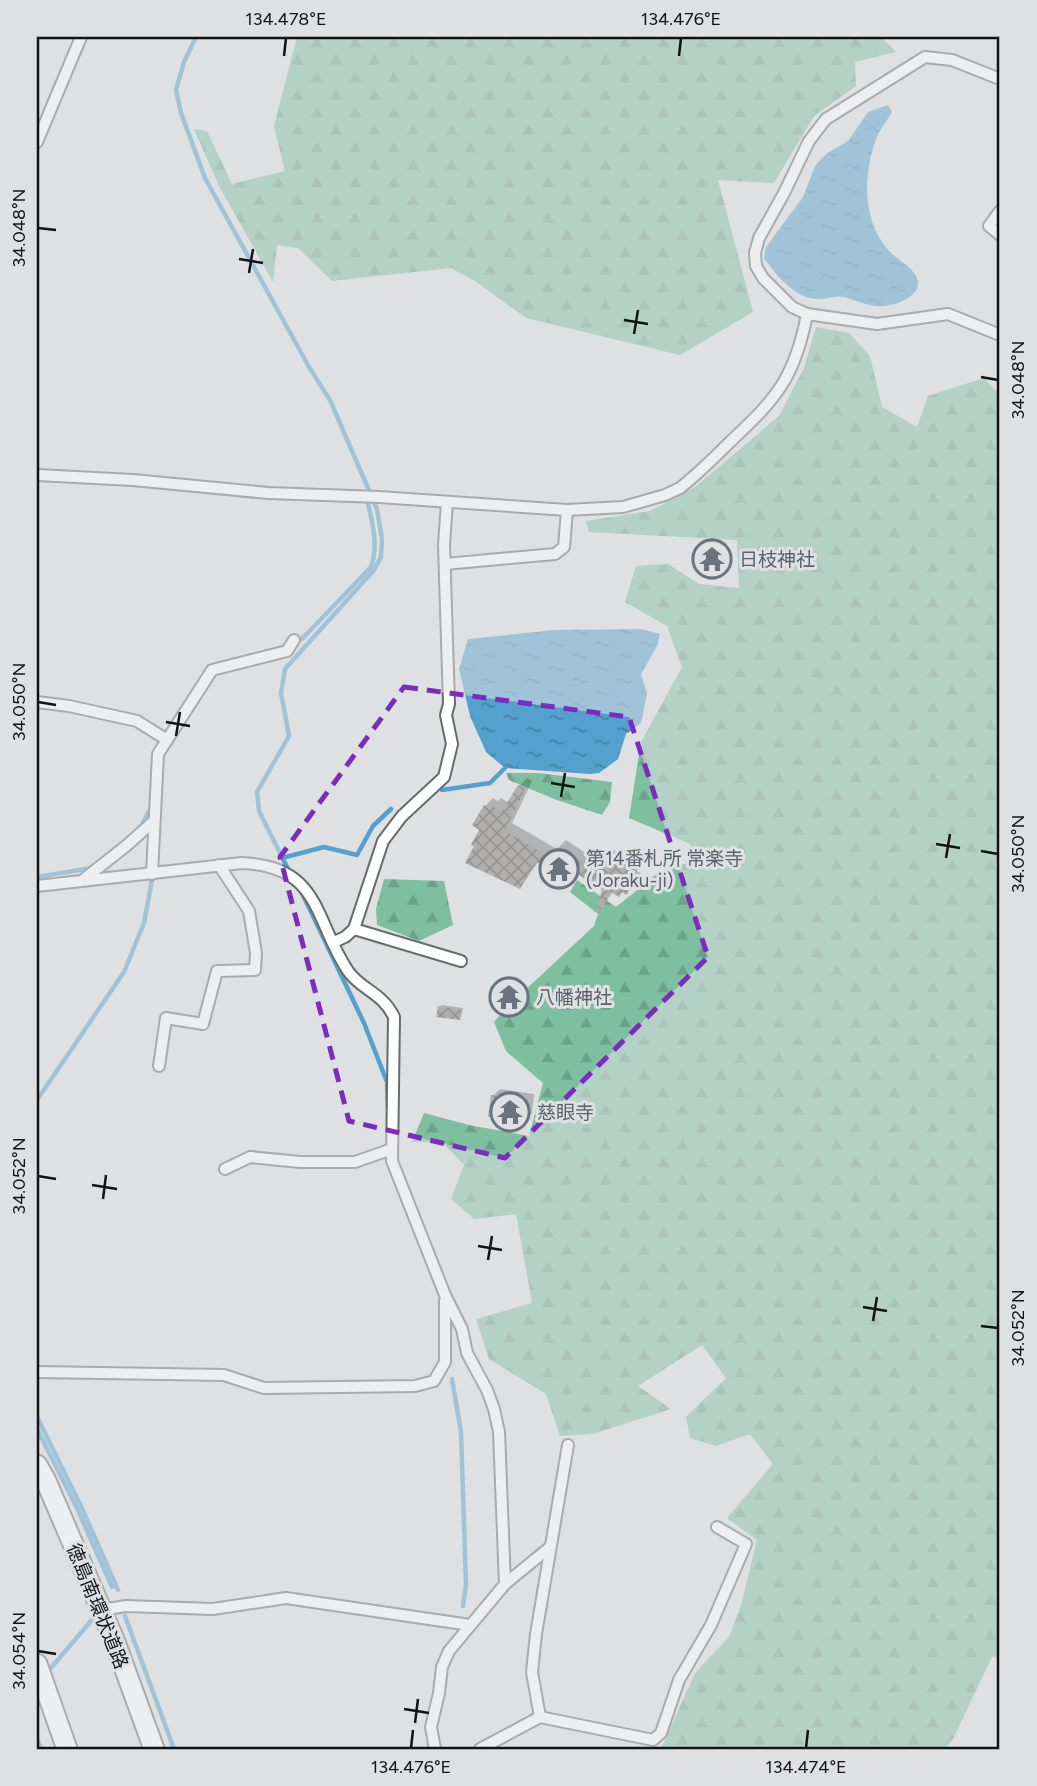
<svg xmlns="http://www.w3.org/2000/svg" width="1037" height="1786" font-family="Figtree,'Noto Sans JP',sans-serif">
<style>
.forest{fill:url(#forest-firs)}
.water{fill:url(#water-ripples)}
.shadow{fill:#0003}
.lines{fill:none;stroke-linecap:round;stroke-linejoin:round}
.stream{stroke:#54a1cd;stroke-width:4.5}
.building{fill:url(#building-cross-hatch)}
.street-casing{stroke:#686a6c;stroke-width:14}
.highway-casing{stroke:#686a6c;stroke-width:23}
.street{stroke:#fff;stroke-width:10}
.highway{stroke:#fff;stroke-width:19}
.marked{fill:none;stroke:#7b2cbf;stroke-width:5;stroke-dasharray:14 9;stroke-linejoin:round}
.ticks{fill:none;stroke:#131314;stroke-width:2.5}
.labels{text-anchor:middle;stroke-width:6;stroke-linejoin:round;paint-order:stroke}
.worship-label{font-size:19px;fill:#5b616d;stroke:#dee0e2;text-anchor:start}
.street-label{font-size:19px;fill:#131314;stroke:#dee0e2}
.neatline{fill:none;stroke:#131314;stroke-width:2.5}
.ticks-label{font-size:18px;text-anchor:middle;fill:#131314}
</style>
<defs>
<pattern id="forest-firs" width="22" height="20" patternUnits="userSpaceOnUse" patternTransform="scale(1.75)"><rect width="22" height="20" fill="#7ebf9f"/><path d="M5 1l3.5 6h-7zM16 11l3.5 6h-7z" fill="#6ca388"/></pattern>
<pattern id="water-ripples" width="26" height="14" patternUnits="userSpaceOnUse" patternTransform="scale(1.75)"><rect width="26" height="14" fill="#54a1cd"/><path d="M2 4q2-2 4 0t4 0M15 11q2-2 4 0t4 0" fill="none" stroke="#4482a5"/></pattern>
<pattern id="building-cross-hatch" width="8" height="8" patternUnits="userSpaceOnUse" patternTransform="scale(1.75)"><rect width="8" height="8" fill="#b1afad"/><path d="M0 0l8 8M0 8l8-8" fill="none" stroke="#979694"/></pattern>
</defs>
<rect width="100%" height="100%" fill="#dee0e2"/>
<g class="forest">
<polygon points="297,37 881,37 896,52 855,62 856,86 814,116 774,183 718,180 753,312 680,355 526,318 475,281 451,268 332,281 298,248 277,245 273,282 220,188 194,129 207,131 232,184 285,171 274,126"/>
<polygon points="816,327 849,333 870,356 882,407 917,427 928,396 984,378 1000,395 1000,1658 992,1657 953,1739 944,1749 661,1749 695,1673 729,1637 741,1605 757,1540 727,1518 773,1464 750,1434 716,1446 690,1438 686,1417 726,1378 702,1345 638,1386 671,1409 593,1434 560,1436 546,1394 489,1359 476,1319 532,1303 516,1214 474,1219 451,1199 464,1165 442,1142 412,1142 424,1113 469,1125 529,1136 543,1083 506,1051 494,1022 508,1006 594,926 598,914 570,892 577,880 616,907 658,873 693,861 690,844 629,818 641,742 682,667 667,626 625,602 636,566 668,564 699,584 739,588 737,540 589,532 586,521 650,511 695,487 779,416 804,368"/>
<polygon points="506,773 538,773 612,782 610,802 602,815 554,799 509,780"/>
<polygon points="384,879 444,881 453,925 419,941 377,925 376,909"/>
</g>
<g class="water">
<path d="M888 105 892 112C887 121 879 130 876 139 863 176 862 221 889 251 898 261 916 268 918 282 920 299 888 308 876 306 865 305 855 300 844 297 835 295 827 299 818 299 795 299 776 275 764 258L766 247 803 197 815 166 826 154 848 141 868 112Z"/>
<polygon points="641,629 660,634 657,646 641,674 647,694 641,723 626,734 618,759 599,773 590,774 505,768 486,752 470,716 459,669 468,639 555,630"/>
</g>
<g class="shadow">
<polygon points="708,539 727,542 726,568 721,572 702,559 697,550"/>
<polygon points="527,778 532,781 512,823 557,849 566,840 601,863 613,850 617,852 621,848 643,862 637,871 641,874 625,893 614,891 598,911 604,889 575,870 567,877 539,861 519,887 485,806 493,798 498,801 501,798 509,803 519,786"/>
<polygon points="442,1005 463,1008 461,1017 459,1018 440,1006"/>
<polygon points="500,1089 534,1094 532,1113 519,1128 508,1121 493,1096"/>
</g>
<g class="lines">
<g class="stream">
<polyline points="196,37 184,62 176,90 181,113 205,178 309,367 330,400 377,509 382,539 381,557 374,570 285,669 281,693 289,736 257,792 259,811 290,873"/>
<path d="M302 639 371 567C379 544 372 522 367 499"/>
<polyline points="442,790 490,783 505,768"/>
<polyline points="141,827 149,811"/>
<polyline points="282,858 324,847 357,855 373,826 391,809"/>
<polyline points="37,877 91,868"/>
<polyline points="303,895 364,1023 387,1082 388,1110"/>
<polyline points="37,1100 124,972 144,923 152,880"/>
<polyline points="452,1379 461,1432 466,1584 463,1606"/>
<polyline points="37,1417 80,1504 118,1590"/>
<polyline points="37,1429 76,1506 112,1587"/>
<polyline points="125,1616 174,1749"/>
<polyline points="50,1669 96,1615"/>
<polyline points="37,1738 41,1749"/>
</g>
</g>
<g class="building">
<polygon points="701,543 723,546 722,574 699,571 700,560 694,560 696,549 701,549"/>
<polygon points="518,785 525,789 505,831 550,857 557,847 594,871 603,856 609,860 612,855 636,870 630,880 634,883 626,895 622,892 619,897 612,892 599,913 596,912 602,890 573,871 568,879 537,862 520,889 465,863 474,846 471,845 479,830 472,825 484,805 489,808 491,805 502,811"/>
<polygon points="438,1006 462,1010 460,1020 436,1017"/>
<polygon points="491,1095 528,1100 525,1122 520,1121 519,1130 505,1128 506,1123 492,1121 492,1117 488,1117"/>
</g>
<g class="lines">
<g class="street-casing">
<g id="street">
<polyline points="1000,79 952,60 925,57 826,119 809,141 784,193 759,238 755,253 756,266 763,278 792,307 807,314 877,324 948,314 1000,335"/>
<polyline points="37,142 81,37"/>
<polyline points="1000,211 989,226 1000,235"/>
<path d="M37 475 133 480 268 493 379 497 567 510 623 507 665 495 680 488C699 473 715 457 732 440 777 398 795 377 807 314"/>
<polyline points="445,564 555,554 564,547 567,510"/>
<polyline points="37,702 69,706 137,721 167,740"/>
<polyline points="152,874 158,754 212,670 287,651 294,640"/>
<polyline points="84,879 126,846 154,821"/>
<path d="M37 886 242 863C321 866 314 920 348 971 361 990 382 992 394 1017L392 1161 445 1295 462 1329 467 1353 487 1390 494 1409 499 1432 505 1584 449 1651 442 1667 439 1693 431 1727 435 1749"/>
<polyline points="354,929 461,961"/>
<polyline points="334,942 345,937 354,929 383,841 402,816 444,777 452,744 446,715 449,704 444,545 447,502"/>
<polyline points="159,1066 166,1018 203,1024 217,971 255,970 256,953 249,911 219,865"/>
<polyline points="225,1169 250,1157 300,1162 355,1162 392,1149"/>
<polyline points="37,1372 224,1375 264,1388 415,1386 434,1381 445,1362 445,1301"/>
<polyline points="505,1584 549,1548"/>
<polyline points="101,1610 126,1606 213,1609 286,1598 470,1625"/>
<polyline points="540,1717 532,1672 536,1634 568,1445"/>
<polyline points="480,1749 540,1717 653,1740 661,1733 679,1680 711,1625 746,1544 717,1527"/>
</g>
</g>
<g class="highway-casing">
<g id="highway">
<polyline points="37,1465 46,1481 115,1642 154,1749"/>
<polyline points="37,1664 67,1749"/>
</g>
</g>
<use href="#street" class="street"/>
<use href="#highway" class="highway"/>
</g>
<path d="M0 0H1037V1786H0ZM404 687 629 717 708 957 505 1158 349 1121 280 857Z" fill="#dee0e2" fill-opacity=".55" fill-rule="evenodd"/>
<path class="marked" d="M404 687 629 717 708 957 505 1158 349 1121 280 857Z"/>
<path class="ticks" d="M284 56 286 38M679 56 681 38M38 228 56 230M239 259 263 263M249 273 253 249M624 320 648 324M634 334 638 310M981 377 998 380M38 702 56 705M166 722 190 726M176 736 180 712M551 783 575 787M561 797 565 773M936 844 960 848M981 851 998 854M946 858 950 834M38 1176 56 1179M92 1185 117 1189M103 1199 106 1175M478 1246 502 1250M488 1260 492 1236M863 1307 887 1311M873 1321 877 1297M981 1326 998 1328M38 1651 56 1654M404 1709 429 1713M415 1723 418 1699M411 1748 413 1730M806 1748 808 1730"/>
<defs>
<g id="temple-ring" transform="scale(2.0125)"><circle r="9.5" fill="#dee0e2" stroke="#6b7280" stroke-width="1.5"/><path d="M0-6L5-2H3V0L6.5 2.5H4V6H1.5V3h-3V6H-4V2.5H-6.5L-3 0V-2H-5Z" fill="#6b7280"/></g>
</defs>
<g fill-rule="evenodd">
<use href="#temple-ring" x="712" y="559"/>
<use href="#temple-ring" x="559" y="869"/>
<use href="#temple-ring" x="509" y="997"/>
<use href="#temple-ring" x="510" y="1112"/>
</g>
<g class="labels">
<g class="worship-label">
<text x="739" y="566">日枝神社</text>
<text x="586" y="865">第14番札所 常楽寺<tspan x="586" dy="22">(Joraku-ji)</tspan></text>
<text x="536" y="1004">八幡神社</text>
<text x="537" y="1119">慈眼寺</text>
</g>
<g class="street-label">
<text transform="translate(98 1606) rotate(68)" y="7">徳島南環状道路</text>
</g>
</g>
<rect width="1037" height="1786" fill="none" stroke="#dee0e2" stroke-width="77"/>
<rect x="38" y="38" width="960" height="1710" class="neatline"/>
<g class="ticks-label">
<text x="286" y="25">134.478°E</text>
<text x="681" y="25">134.476°E</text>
<text transform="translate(19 228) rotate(-90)" y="6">34.048°N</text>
<text transform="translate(1018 380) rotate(-90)" y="6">34.048°N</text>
<text transform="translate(19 702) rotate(-90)" y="6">34.050°N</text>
<text transform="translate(1018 854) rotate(-90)" y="6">34.050°N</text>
<text transform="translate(19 1176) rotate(-90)" y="6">34.052°N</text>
<text transform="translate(1018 1328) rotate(-90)" y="6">34.052°N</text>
<text transform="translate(19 1651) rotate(-90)" y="6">34.054°N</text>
<text x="411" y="1773">134.476°E</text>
<text x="806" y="1773">134.474°E</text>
</g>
</svg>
